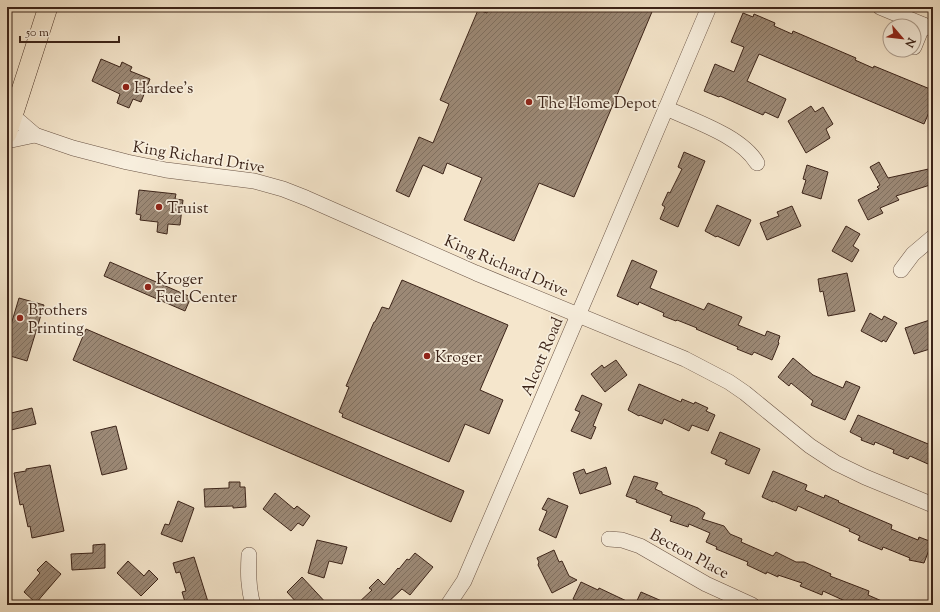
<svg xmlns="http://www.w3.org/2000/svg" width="940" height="612" font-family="'Sorts Mill Goudy',serif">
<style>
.building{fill:url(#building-hatch);stroke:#3c2419}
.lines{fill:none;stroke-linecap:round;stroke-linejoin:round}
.minor-casing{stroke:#6a5446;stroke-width:16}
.major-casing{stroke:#3c2419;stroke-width:20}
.minor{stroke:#f8efde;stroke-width:15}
.major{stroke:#f5e6cc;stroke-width:19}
.poi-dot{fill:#8f2418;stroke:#f8efde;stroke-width:1.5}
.labels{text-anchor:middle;stroke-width:3.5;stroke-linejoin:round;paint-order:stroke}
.poi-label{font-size:16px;fill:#3c2419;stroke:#f8efde;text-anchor:start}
.street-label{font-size:16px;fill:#3c2419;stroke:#f8efde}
</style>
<defs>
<pattern id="building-hatch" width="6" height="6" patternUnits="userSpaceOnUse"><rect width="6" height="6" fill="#9c8976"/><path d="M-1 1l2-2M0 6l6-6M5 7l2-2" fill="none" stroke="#807060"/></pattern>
</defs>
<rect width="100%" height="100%" fill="#f5e6cc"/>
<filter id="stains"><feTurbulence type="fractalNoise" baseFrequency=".005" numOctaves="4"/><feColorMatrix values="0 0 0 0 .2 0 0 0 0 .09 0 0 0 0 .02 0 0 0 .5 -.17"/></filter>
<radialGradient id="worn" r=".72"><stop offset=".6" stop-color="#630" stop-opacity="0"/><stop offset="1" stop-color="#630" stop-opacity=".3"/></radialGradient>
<g class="building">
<polygon points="489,7 654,7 574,197 539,183 514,241 464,220 482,178 447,163 443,174 423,165 409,197 396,191 419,137 433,143 449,104 440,100 478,10 487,13"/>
<polygon points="743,13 753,17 754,14 775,23 774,26 792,34 793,31 856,58 855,60 873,68 874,66 930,89 929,91 933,93 933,103 924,124 759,54 747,81 786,99 778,118 765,112 763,115 720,96 719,97 704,91 715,64 734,72 744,47 731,42"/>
<polygon points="101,59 120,67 122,62 132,67 130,71 150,79 141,102 133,99 129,108 117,103 120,94 92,81"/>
<polygon points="811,106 815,112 823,107 833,124 826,129 830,138 806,153 788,121"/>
<polygon points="684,152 705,161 678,227 660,219 665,207 662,205 668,192 670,193 682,169 678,167"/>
<polygon points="879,162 888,178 933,168 933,184 896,196 899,200 880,208 883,213 868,220 858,200 879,189 877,187 880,185 870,167"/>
<polygon points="807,165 828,172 821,199 802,193 806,180 803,179"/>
<polygon points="139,190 176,194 175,199 183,200 180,225 168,224 167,234 157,232 158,222 140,220 141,215 136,214"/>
<polygon points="717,205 751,220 739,246 717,236 716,237 705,231"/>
<polygon points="792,206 801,226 767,240 760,223 779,216 777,212"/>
<polygon points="846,226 860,234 853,246 859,250 852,262 832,251"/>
<polygon points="632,260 657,271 650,288 704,310 708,303 742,317 738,325 765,336 767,331 780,336 778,342 779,343 772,360 754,352 752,355 737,349 738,347 696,329 697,328 677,320 676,321 663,316 664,313 639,302 638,305 617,296"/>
<polygon points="110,262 191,297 185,311 104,276"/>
<polygon points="847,273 855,311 828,316 823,291 820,292 818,279"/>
<polygon points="402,280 508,325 480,390 503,400 489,434 465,424 449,462 342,417 343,414 339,412 349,387 346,386 374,322 375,322 382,307 389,309"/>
<polygon points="19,298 44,305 27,361 7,355 7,338"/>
<polygon points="870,313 882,320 884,316 897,323 886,342 883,340 882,342 861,331"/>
<polygon points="933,319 933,348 914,354 905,328"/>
<polygon points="86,329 464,491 451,522 73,360"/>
<polygon points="793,358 813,375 843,388 846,381 860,387 845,420 811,405 813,401 791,383 789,386 778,377"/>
<polygon points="616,360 627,375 605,392 591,374 602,365 604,368"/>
<polygon points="639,384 681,402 682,399 694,404 695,402 708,408 706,411 715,415 708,431 692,425 689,431 664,419 662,424 640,415 639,416 628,410"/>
<polygon points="582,395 602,404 593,426 596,427 591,439 571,431 580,412 575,410"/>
<polygon points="32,408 36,424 7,431 7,414"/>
<polygon points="858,415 933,446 933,453 928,464 910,456 908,459 893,453 894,450 875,442 874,445 861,440 862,438 850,432"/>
<polygon points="116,426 127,469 102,475 91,432"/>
<polygon points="720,432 760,449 749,474 725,464 727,460 711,453"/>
<polygon points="50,465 64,531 32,538 30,526 28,527 23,504 20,505 14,473 26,471 26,469"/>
<polygon points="606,467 611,484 580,494 573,473 584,469 586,474"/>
<polygon points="773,471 807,485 805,490 824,498 825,495 839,501 838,502 892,525 891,529 918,540 919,537 932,542 924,563 909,560 910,558 883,547 882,550 858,540 860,536 849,531 850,529 798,506 796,511 773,501 773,502 762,497"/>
<polygon points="634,476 658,483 655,489 662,492 662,494 698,508 705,513 702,519 724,526 730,534 742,539 741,542 773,556 776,552 796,562 804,562 831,574 830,576 869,591 868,595 891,605 843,605 845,601 823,591 822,595 800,586 802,583 778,575 778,577 767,572 766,574 747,565 748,562 716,549 717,547 706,542 710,533 689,524 688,527 670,521 672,516 636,502 637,500 626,496"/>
<polygon points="229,482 240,482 240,487 245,487 246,507 233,508 233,506 205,507 204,489 229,488"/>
<polygon points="275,493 294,509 297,506 310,516 303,526 298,523 291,531 263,509"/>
<polygon points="548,498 568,506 556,538 539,530 547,511 542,509"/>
<polygon points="178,501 194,508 182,542 161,534 165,524 169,525"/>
<polygon points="317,540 347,547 342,564 329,561 324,578 308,573"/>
<polygon points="105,544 105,568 72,570 71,554 93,553 93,545"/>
<polygon points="554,550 559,562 562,561 569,576 577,580 552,593 538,565 539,562 537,558"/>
<polygon points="415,553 433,567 410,595 402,589 385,605 356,605 372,590 369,588 378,579 384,585 398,568 399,569 407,559 409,560"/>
<polygon points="194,557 209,605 186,605 182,592 186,591 180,572 176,573 173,563"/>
<polygon points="46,561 61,574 36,603 24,592 40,573 37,570"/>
<polygon points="128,561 144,576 149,570 158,579 141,596 117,573"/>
<polygon points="302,577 328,605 299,605 287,592"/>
<polygon points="581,582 598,590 599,588 635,605 641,592 671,605 583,605 582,603 573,599"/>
</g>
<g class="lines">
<g class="minor-casing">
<g id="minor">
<polyline points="880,7 933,29"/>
<polyline points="914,47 923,25"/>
<path d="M666 108C694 121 741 136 757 163"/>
<polyline points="7,114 13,116 35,135 73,148 127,162 166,170 254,181 283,189 306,198 476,273 685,359 729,382 745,393 810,446 836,463 865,477 933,505"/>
<polyline points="7,141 35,135"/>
<polyline points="901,270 913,254 933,237"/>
<polyline points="609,539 622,540 640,546 706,584 752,605"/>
<path d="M249 555C248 573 248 588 253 605"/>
<polyline points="448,605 464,581 597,271 709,7"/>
</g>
</g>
<g class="major-casing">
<polyline id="major" points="7,134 48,7"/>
</g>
<use href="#minor" class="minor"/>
<use href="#major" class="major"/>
</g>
<g class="poi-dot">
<circle cx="126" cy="87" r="4"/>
<circle cx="529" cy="102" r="4"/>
<circle cx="159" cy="207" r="4"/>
<circle cx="148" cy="287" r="4"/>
<circle cx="20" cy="318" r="4"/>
<circle cx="427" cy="356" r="4"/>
</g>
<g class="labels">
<g class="poi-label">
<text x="134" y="93">Hardee's</text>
<text x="537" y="108">The Home Depot</text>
<text x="167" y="213">Truist</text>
<text x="156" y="284">Kroger<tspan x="156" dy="18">Fuel Center</tspan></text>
<text x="28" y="315">Brothers<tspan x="28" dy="18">Printing</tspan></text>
<text x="435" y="362">Kroger</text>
</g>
<g class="street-label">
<text transform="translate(199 156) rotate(9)" y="6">King Richard Drive</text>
<text transform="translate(507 265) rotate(23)" y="6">King Richard Drive</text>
<text transform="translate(541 356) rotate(-67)" y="6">Alcott Road</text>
<text transform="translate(690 553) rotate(28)" y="6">Becton Place</text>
</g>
</g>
<rect width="940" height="612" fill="none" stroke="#f5e6cc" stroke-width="24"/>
<rect x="8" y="8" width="924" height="596" fill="none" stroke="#3c2419" stroke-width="2"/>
<rect x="12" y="12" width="916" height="588" fill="none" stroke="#3c2419"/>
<g transform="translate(902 38) rotate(118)"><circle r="19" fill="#f8efde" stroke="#ad9e8f"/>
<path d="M0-3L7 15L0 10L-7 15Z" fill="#8f2418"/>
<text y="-6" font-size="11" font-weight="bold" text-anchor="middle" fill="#3c2419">N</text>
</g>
<path d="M20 36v6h99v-6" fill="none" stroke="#3c2419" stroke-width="2"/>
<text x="26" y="36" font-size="12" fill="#3c2419" stroke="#f8efde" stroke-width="3" paint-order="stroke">50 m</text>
<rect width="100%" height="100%" filter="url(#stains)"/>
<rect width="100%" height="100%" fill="url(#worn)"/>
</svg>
